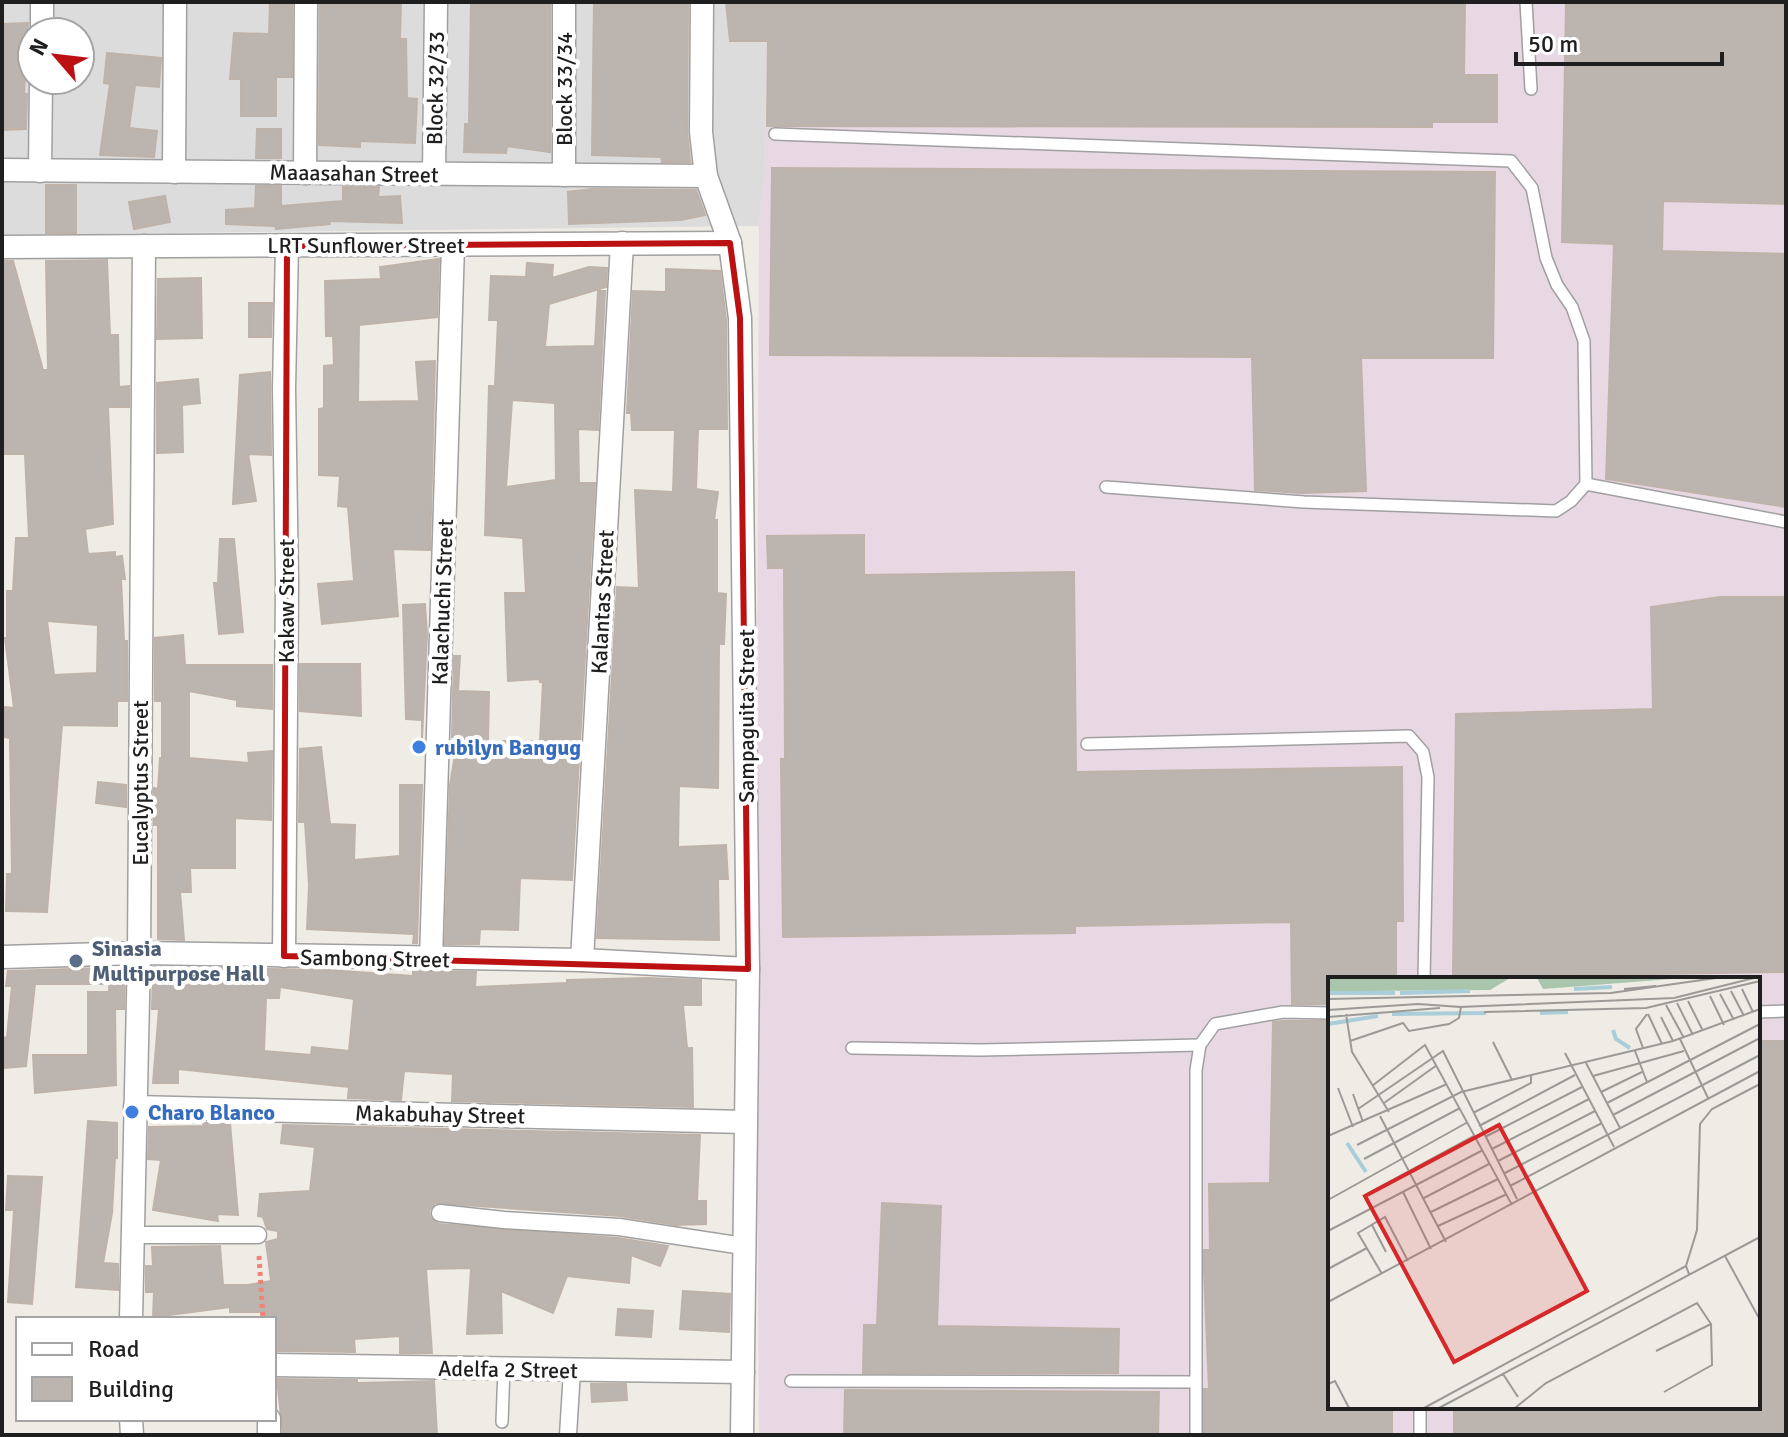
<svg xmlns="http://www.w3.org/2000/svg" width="1788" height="1437" font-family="Signika,sans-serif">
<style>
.residential{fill:#dddcdc;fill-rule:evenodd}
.industrial{fill:#e7d8e4;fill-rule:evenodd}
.building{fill:#bcb5af;stroke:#bfb3a9;stroke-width:2;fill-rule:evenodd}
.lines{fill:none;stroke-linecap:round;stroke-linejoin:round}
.service-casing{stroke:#a0a0a0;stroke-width:14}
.pedestrian-casing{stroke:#a0a0a0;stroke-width:19}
.minor-casing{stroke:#a0a0a0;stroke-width:25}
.path{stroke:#ee8377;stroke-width:5;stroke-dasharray:4 4;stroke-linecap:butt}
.service{stroke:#fff;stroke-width:11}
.pedestrian{stroke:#fff;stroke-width:16}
.minor{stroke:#fff;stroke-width:22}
.marked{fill:none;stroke:#bc1112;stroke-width:6;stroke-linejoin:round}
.shop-dot{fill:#3f7fe0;stroke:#fff;stroke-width:3}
.service-dot{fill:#5c6f8a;stroke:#fff;stroke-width:3}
.labels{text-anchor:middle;stroke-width:8;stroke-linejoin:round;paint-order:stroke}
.street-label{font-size:22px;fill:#1f1f1f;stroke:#fff}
.shop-label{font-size:22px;font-weight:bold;fill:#366cbe;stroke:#fff;text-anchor:start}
.service-label{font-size:22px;font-weight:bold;fill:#4e5e75;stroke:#fff;text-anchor:start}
.inset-river{fill:none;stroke:#aaced9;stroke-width:4}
.inset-road{fill:none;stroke:#9c9a96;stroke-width:2}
.view{fill:#d62828;fill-opacity:0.15;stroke:#d62828;stroke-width:4}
.inset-edge{fill:none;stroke:#1f1f1f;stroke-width:4}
</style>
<rect width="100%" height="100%" fill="#efece6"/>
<path class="residential" d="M2 2H768L765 177 759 226 2 235ZM32 32H80V80H32Z"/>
<path class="industrial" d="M767 2H1786V1435H759L756 955 759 226 765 177ZM1330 979H1758V1407H1330Z"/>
<g class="building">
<polygon points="270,2 292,2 292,77 276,77 276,116 241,116 241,79 230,79 234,33 269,34"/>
<polygon points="320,2 401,2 400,39 406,39 407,98 417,99 415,143 360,141 360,147 319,145"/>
<polygon points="471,2 550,2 550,152 507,146 506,153 464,152 465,124 469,124"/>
<polygon points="594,2 688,2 687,132 690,162 662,162 661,157 592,155"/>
<polygon points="726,2 1465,2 1464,75 1497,75 1497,122 1432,122 1432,127 767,126 768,41 730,41"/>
<polygon points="1566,2 1786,2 1786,204 1663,201 1662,251 1786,254 1786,507 1606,479 1614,244 1562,242"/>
<polygon points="28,23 24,94 27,94 26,129 2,130 2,24"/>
<polygon points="107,53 161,58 159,87 135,85 129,128 157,131 154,157 100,155 110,84 104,83"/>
<polygon points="257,129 281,129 281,158 256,158"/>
<polygon points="772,168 1495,172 1493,358 1361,358 1366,491 1301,493 1255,490 1252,357 770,355"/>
<rect x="46" y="185" width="30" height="48"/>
<polygon points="256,186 281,186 281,206 343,201 343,187 379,187 378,197 400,196 402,223 329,221 330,224 276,229 275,226 226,224 226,210 255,208"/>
<polygon points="592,189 696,190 705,215 681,220 569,224 568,192"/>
<polygon points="165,196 170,222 134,229 129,202"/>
<polygon points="439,259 437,317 359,325 358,402 419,401 416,362 435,361 430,550 393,549 398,616 322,624 318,584 354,581 348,507 338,506 340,476 319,475 319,409 324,408 324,366 334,365 333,336 326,336 325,281 381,279 380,267"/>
<path d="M107 260 110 335H118L119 387 129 386V407H108L113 524 85 529 88 554 115 552V557L122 556 125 579H121L124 641H127V701H117V726L62 725 47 912 6 911 7 874H12L10 738 4 737 5 707 14 708 5 638H7V591H13L16 538H29L25 454H2V261H13L43 370H48L46 261ZM47 621 98 625 97 673 54 675Z"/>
<path d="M527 263 553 265 552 278 589 267 607 268 606 287 549 304 545 347 595 346 598 291H605L598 430 578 429 579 483H595L572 880 520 878 518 930 480 929 479 944H445L450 785 458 737H452L454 656H460L458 691 489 692 488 741H540L543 682H540L539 679 508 681 505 593H526L523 538 485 535 489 386H495L498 320H489L491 276 526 277ZM512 400 555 403 556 480 506 487Z"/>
<polygon points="666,269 720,271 726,319 727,429 698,429 696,489 718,492 714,520 717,520 717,593 726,594 724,644 719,644 718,788 679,786 678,847 726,845 728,879 718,879 719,940 597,938 617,587 639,588 635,490 673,492 675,430 632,430 631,413 627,413 633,291 666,292"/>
<polygon points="201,278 202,338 157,339 158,279"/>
<polygon points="249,303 272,303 271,337 249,337"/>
<polygon points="270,372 271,455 248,454 256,501 233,504 240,375"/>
<polygon points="198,379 200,403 182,405 183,452 157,453 157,383"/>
<polygon points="864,535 864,575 1074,572 1076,772 1402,767 1403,921 1396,921 1396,979 1330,979 1330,1004 1292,1004 1291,922 1075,926 1075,933 783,937 781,759 785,759 784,568 768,568 767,536"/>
<polygon points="220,539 234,539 243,632 219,634 214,583 218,583"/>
<polygon points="1720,597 1786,597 1786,972 1453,977 1456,714 1653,709 1651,607"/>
<polygon points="425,604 427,634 422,739 422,720 406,719 403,605"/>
<polygon points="183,635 185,665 272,665 272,709 237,706 237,700 189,691 189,758 249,763 248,753 272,751 271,820 235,818 235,868 190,868 191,892 180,892 184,940 158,939 158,825 154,825 154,788 158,789 160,758 162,758 162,701 155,701 155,638"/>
<polygon points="300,664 360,664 361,716 300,711"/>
<polygon points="321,747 330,824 355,825 354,860 400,856 400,785 422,785 417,943 413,943 414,934 307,929 309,885 305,822 299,822 300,749"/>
<polygon points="98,782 126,785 126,807 96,803"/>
<polygon points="125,967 124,1009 115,1009 116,1085 35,1093 33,1055 88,1055 88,992 109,992 110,968"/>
<path d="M153 967 328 970 413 976V971L476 972 475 987 567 983V980L647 978 701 980V1005H683L687 1048H692L693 1107 452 1101 453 1074 404 1071 401 1100 348 1098 349 1087 178 1069V1083H153L159 1009H152ZM280 987 354 999 349 1051 312 1047 311 1055 264 1051 266 998H279Z"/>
<polygon points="103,968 103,984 35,984 26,1066 5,1068 3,1038 7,1037 12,986 6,986 8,971"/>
<polygon points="1284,1021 1330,1021 1330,1407 1392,1407 1392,1435 1204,1435 1204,1389 1209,1389 1204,1272 1204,1250 1210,1250 1209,1184 1270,1183 1273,1022"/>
<polygon points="1758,1041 1786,1041 1786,1435 1454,1435 1454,1407 1758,1407"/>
<polygon points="88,1121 117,1123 117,1158 115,1157 112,1213 103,1263 118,1264 118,1290 76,1287"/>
<polygon points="203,1123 230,1123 238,1215 217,1214 218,1221 153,1210 161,1160 148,1159 149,1127 204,1126"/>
<polygon points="283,1125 700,1135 697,1201 706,1201 706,1224 676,1225 620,1216 435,1203 429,1211 430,1217 439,1224 618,1238 668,1246 660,1266 631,1255 629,1283 567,1276 553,1313 501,1291 502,1333 467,1334 471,1268 426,1269 432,1353 400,1353 400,1336 354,1339 355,1352 276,1351 274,1319 266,1319 265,1312 230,1312 230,1307 153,1317 154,1292 146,1292 146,1266 153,1266 152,1247 220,1246 223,1285 248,1285 271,1281 266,1242 278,1239 278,1231 267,1229 263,1217 258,1216 260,1194 310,1191 315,1147 281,1143"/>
<polygon points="8,1176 42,1177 32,1304 8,1302 14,1210 6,1210"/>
<polygon points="882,1203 941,1206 937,1326 1119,1329 1118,1373 863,1373 864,1325 877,1325"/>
<polygon points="683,1291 730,1294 729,1332 680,1329"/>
<polygon points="618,1309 653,1311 651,1337 616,1335"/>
<polygon points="277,1379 357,1380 357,1383 434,1381 437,1435 283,1435"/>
<polygon points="591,1384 626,1384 627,1400 592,1402"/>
<polygon points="845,1390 1159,1392 1158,1435 844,1435"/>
</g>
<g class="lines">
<g class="service-casing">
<g id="service">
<polyline points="1526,2 1531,89"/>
<polyline points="775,134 1511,161 1532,188 1546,258 1557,285 1572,307 1584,341 1586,484"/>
<polyline points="1106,487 1304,502 1556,511 1571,501 1586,484 1786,522"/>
<polyline points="1087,744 1409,736 1423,752 1428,777 1424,979"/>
<polyline points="1758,1012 1786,1011"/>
<polyline points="852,1048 980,1050 1200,1045"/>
<polyline points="791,1381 1195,1382"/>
<polyline points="502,1422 504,1368"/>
<polyline points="1196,1435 1196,1070 1200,1045 1215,1024 1283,1012 1330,1013"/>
<polyline points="1420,1435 1420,1407"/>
</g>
</g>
<g class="pedestrian-casing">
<g id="pedestrian">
<polyline points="440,1213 504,1220 619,1227 743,1246"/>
<polyline points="132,1235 258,1235"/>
<polyline points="568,1435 572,1371"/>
</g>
</g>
<g class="minor-casing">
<g id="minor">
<polyline points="564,2 564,175"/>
<polyline points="702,2 701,132 706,176 730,243 740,318 748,969 742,1435"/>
<polyline points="42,32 42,2"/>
<polyline points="2,170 706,176"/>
<polyline points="40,171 41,80"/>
<polyline points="174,172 175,2"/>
<polyline points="305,173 306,2"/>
<polyline points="434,174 436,2"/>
<polyline points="2,247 730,243"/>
<polyline points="284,956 287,583 284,388 287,246"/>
<polyline points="2,957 139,953 582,960 748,969"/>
<polyline points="431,959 453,245"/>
<polyline points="582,960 622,243"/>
<polyline points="135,1107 745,1122"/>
<polyline points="131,1319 139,953 144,246"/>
<polyline points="274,1365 743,1372"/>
<polyline points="131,1419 132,1435"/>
<polyline points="269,1419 269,1435"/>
</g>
</g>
<polyline class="path" points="259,1256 263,1319"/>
<use href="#service" class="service"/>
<use href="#pedestrian" class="pedestrian"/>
<use href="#minor" class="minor"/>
</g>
<path class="marked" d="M730 243 740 318 748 969 284 956 287 246Z"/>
<g class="shop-dot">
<circle cx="419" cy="747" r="8"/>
<circle cx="132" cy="1112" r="8"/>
</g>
<circle class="service-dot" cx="76" cy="961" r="8"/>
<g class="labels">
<g class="street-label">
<text transform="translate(435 88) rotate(-89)" y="8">Block 32/33</text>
<text transform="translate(564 89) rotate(-90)" y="8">Block 33/34</text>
<text transform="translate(354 173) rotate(1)" y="8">Maaasahan Street</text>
<text x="366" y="253">LRT Sunflower Street</text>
<text transform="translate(286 601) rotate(-90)" y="8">Kakaw Street</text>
<text transform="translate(442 602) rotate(-88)" y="8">Kalachuchi Street</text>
<text transform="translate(602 602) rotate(-87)" y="8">Kalantas Street</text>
<text transform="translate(746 716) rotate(-90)" y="8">Sampaguita Street</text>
<text transform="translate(140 783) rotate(-90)" y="8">Eucalyptus Street</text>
<text transform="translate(375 958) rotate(1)" y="8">Sambong Street</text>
<text transform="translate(440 1114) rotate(1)" y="8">Makabuhay Street</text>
<text transform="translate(508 1369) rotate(1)" y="8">Adelfa 2 Street</text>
</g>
<g class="shop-label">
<text x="435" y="755">rubilyn Bangug</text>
<text x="148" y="1120">Charo Blanco</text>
</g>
<g class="service-label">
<text x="92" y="956">Sinasia<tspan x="92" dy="25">Multipurpose Hall</tspan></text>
</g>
</g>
<g transform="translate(1328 977)">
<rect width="432" height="432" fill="#efece6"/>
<path d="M0 1H182L162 13 39 14H0ZM209 1H357L215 12Z" fill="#a9c6ad"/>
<path class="inset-river" d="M246 12 284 10M0 16H35M35 16H67M72 16 142 14M212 36 240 35M64 37 158 36M0 47 50 39M285 53 288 62 302 71M19 166 38 195"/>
<path class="inset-road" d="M296 12 328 9M414 12 425 35M403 14 416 39M392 17 406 43M382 19 396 48M0 22 283 16 388 1M360 24 375 54M349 26 365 58M338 28 356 61M131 30 346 21 426 1M0 33 90 27 133 30M156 35 318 31 432 4M18 37 24 75 61 135M320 37 334 67M0 40 112 31M333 40 345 64M352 62 380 121M22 64 75 46 81 54 121 47 131 41 133 30M165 65 184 103M315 71 308 52 319 37M307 74 319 105M237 76 286 170M258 86 292 151M265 99 356 74M44 109 97 68 184 228M10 111 25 150M273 115 314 95M25 117 35 145M56 126 109 88M279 126 432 47M30 132 115 74 189 222M145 136 203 106V98M285 138 432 61M52 139 118 265M151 149 247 98M0 159 119 107M157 160 254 110M29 168 133 115 345 64 432 32M164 172 261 122M36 182 132 131M170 184 267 134M177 196 274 146M182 209 432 78M75 215 103 272M39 217 146 159M96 221 161 187M0 223 140 145M103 235 170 202M44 248 58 275M110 249 179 217M0 254 155 173M397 279 432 343M0 292 39 271M54 297 30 256 57 240 80 284M361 297 358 289 369 253 372 147 384 132 432 107M0 325 432 94M328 374 383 347M175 397 190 420M0 407 7 404 21 431M96 431 358 289M111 431 432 260M187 431 218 406 369 326 383 347 384 388 336 415"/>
<path class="view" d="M171 148 259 314 126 385 37 219Z"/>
<rect width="432" height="432" class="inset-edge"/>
</g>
<rect width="1788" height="1437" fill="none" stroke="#1f1f1f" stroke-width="8"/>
<rect x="16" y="1317" width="260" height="104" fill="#ffffff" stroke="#a5a5a5" stroke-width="2"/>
<rect x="32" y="1343" width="40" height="12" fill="#ffffff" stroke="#a5a5a5" stroke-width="2"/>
<text x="88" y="1357" font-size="24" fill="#1f1f1f">Road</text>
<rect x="32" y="1377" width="40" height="24" fill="#bcb5af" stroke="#a5a5a5" stroke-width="2"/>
<text x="88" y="1397" font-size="24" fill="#1f1f1f">Building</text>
<g transform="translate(56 56) rotate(298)"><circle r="38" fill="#ffffff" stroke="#a5a5a5" stroke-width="2"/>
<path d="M0-6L14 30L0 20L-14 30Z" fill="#bc1112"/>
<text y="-12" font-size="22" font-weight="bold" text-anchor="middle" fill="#1f1f1f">N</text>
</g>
<path d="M1516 52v12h206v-12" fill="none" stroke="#1f1f1f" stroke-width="4"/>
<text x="1528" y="52" font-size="24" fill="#1f1f1f" stroke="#ffffff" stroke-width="6" paint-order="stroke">50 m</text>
</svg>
